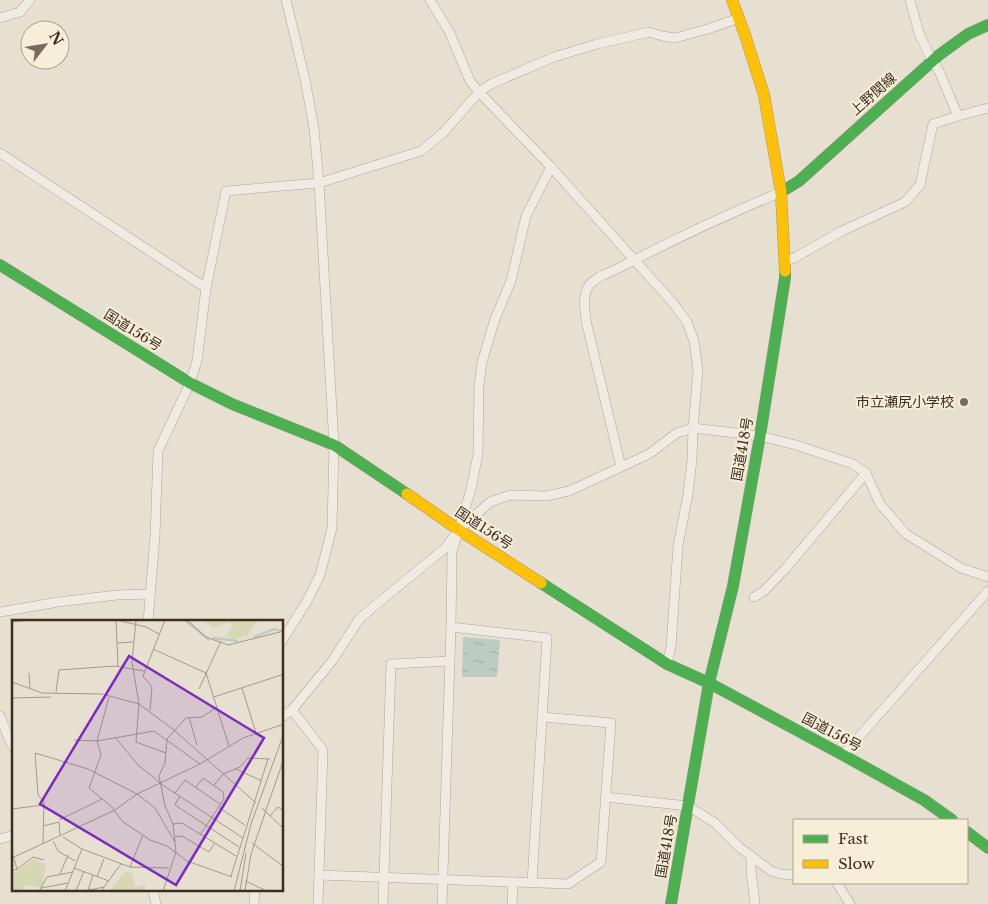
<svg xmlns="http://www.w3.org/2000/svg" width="988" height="904" font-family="'Libre Baskerville','Noto Sans JP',serif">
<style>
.water{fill:url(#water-ripples)}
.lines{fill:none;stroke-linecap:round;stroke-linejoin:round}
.street-casing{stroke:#ada599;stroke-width:10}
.fast-casing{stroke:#9c958a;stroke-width:12}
.slow-casing{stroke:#9c958a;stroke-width:12}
.street{stroke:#efebe3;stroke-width:9}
.fast{stroke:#4caf50;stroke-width:11}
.slow{stroke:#ffc107;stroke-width:11}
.poi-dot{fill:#786c5e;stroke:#f7eed8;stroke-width:2}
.labels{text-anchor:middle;stroke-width:4;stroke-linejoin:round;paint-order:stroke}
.street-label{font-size:14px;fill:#3d2e20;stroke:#f7eed8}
.poi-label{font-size:14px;fill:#3d2e20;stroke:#f7eed8;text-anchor:end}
.inset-river{fill:none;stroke:#bcccc2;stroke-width:2.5}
.inset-road{fill:none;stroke:#a3998a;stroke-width:1}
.view{fill:#7b2cbf;fill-opacity:0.15;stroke:#7b2cbf;stroke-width:2.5}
.inset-edge{fill:none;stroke:#3d2e20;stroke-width:2.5}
</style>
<defs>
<pattern id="water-ripples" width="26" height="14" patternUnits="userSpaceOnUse" patternTransform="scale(1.25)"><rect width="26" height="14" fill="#bcccc2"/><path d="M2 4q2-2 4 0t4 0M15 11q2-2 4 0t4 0" fill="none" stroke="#a2b0a6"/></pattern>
</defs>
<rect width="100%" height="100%" fill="#e7e0d1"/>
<polygon class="water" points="463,637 500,640 497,677 462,677"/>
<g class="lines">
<g class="street-casing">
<g id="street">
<polyline points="910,0 919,33 932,61 939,71 958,116"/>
<polyline points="0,18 20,12 30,0"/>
<polyline points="0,153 206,288"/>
<polyline points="785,261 796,257 842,231 905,202 920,185 933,124 958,116 988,108"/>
<path d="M621 467 587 325C585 313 582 298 588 287 593 278 608 273 617 269 670 241 726 215 781 192"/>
<polyline points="754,597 764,591 786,568 866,473"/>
<polyline points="0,612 58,602 117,595 150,594"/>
<polyline points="148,622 155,536 158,451 190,383 197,361 206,288 226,191 319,183 421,151 443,133 479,92 470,81 449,31 430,0"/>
<polyline points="451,627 547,638 532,882"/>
<polyline points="282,641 307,601 320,575 332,528 334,445 319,183 314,128 305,79 286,0"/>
<polyline points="667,664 671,647 678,546 688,494 692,460 693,428 698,370 694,341 687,322 673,303 551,167 479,92 491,84 554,57 597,44 649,32 662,36 675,38 708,29 739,18"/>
<polyline points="292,710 323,750 318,904"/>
<polyline points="0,716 9,739 14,748"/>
<polyline points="282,717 292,710 332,661 360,618 445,548 459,530 490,502 510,495 546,496 569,491 649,454 677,433 693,428 760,436 796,445 853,464 866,473 880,504 906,534 961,568 988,577"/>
<polyline points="843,755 988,591"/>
<polyline points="605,797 688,806 715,823 739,847 771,871 781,874 794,875"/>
<polyline points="0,839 14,835"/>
<polyline points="751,856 751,871 755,904"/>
<polyline points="319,875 568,884 601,862 611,723 542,717"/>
<polyline points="837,883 850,904"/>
<polyline points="153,890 156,904"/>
<polyline points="254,904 255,890"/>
<polyline points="383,904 391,664 450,661"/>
<polyline points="442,904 451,627 452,552 471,489 478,454 479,385 482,362 495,319 511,281 526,216 551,167"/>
<polyline points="512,904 513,882"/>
</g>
</g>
<g class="fast-casing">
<g id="fast">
<polyline points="781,192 799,181 939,55 968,34 988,25"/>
<polyline points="0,265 190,383 232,404 334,445 407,494"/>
<polyline points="541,583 667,664 709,683 843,755 924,800 952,820"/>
<polyline points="967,832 988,848"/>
<polyline points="671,904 709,683 733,586 760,436 785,278 785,271"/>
</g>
</g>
<g class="slow-casing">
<g id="slow">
<polyline points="732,0 745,35 764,95 781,192 785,271"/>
<polyline points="407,494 459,530 541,583"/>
</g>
</g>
<use href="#street" class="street"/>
<use href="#fast" class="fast"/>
<use href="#slow" class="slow"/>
</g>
<circle class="poi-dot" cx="964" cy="402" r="5"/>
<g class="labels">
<g class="street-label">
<text transform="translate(873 94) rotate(-41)" y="5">上野関線</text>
<text transform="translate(133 330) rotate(32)" y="5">国道156号</text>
<text transform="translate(742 449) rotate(-80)" y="5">国道418号</text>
<text transform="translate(484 528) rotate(33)" y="5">国道156号</text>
<text transform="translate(832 732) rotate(28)" y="5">国道156号</text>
<text transform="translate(666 846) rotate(-80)" y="5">国道418号</text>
</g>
<g class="poi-label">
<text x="954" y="407">市立瀬尻小学校</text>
</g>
</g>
<g transform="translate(12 620)">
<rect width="271" height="271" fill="#e7e0d1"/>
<path d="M190 0H249L241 6 235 16 222 19 213 16 221 7 217 2 202 8ZM21 239 34 244 30 268 14 265 9 271H0V254ZM114 251 120 253 123 267 134 265 132 271H97Z" fill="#d6d7b3"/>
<path class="inset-river" d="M173 0 197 20M242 17 262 9 271 11M201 18 226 21"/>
<path class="inset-road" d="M104 0 106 46M105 0 134 7 147 14M124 0 120 42 127 84M175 0 194 17 216 25 272 11M0 2 16 0M106 23 121 22M141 29 194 53M17 53 18 68M194 53 217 126M0 62 30 73 90 74 127 84 162 110 244 183M230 68 244 113M187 69 209 21M44 72 47 50 103 46 132 51M97 77 85 121 142 111 188 144M202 77 272 54M0 78 39 77M127 84 124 122 154 133M138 90 140 67 131 56 153 0M177 97 185 125M103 117 126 145 152 166 231 218M62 120 85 121 89 135 77 168 100 187 110 201 138 220 155 226 175 241 220 257M224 149 250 161M202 165 211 154 228 147 236 138 258 139M184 167 191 158 211 172 212 179 188 215M163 173 173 160 208 184M168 176 163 185 227 227M206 187 233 205M250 188 272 209M0 189 31 185M258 196 266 187 272 191M47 200 90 179M161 204 170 203 224 236M31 206 47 202 48 216M51 217 70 229 118 247 157 248M162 217 170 216 197 232 202 224M41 221 46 231 63 241M31 223 32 182 26 175 23 133 76 149 125 174 143 188 163 222M240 223 272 247M0 232 5 249 0 251M0 238 103 190 125 174 188 144 231 118 272 104M118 247 131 215M62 248 97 261M5 249 21 237 32 240M48 254 56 235M219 256 256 139M85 257 92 239M233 261 255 271M29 268 56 263M76 270 81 255M27 271 35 257 61 252M53 271 70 229M64 271 72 251M72 271 92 267M89 271 109 244M151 271 164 232 161 204 153 186 147 156 153 143 155 119 174 98 190 97 205 87M222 271 239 204 272 113M228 271 234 233M233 271 239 234 272 138"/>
<path class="view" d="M117 36 252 118 164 265 28 184Z"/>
<rect width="271" height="271" class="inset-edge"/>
</g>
<rect x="793" y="819" width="175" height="65" fill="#f7eed8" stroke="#ada18e"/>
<rect x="803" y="835" width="25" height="8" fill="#4caf50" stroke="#ada18e"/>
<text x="838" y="844" font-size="15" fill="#3d2e20">Fast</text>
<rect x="803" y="860" width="25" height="8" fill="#ffc107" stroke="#ada18e"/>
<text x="838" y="869" font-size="15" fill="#3d2e20">Slow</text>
<g transform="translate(45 45) rotate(59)"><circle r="24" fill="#f7eed8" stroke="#ada18e"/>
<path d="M0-4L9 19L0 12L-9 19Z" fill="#786c5e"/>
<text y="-8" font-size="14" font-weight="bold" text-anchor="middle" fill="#3d2e20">N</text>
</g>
</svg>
